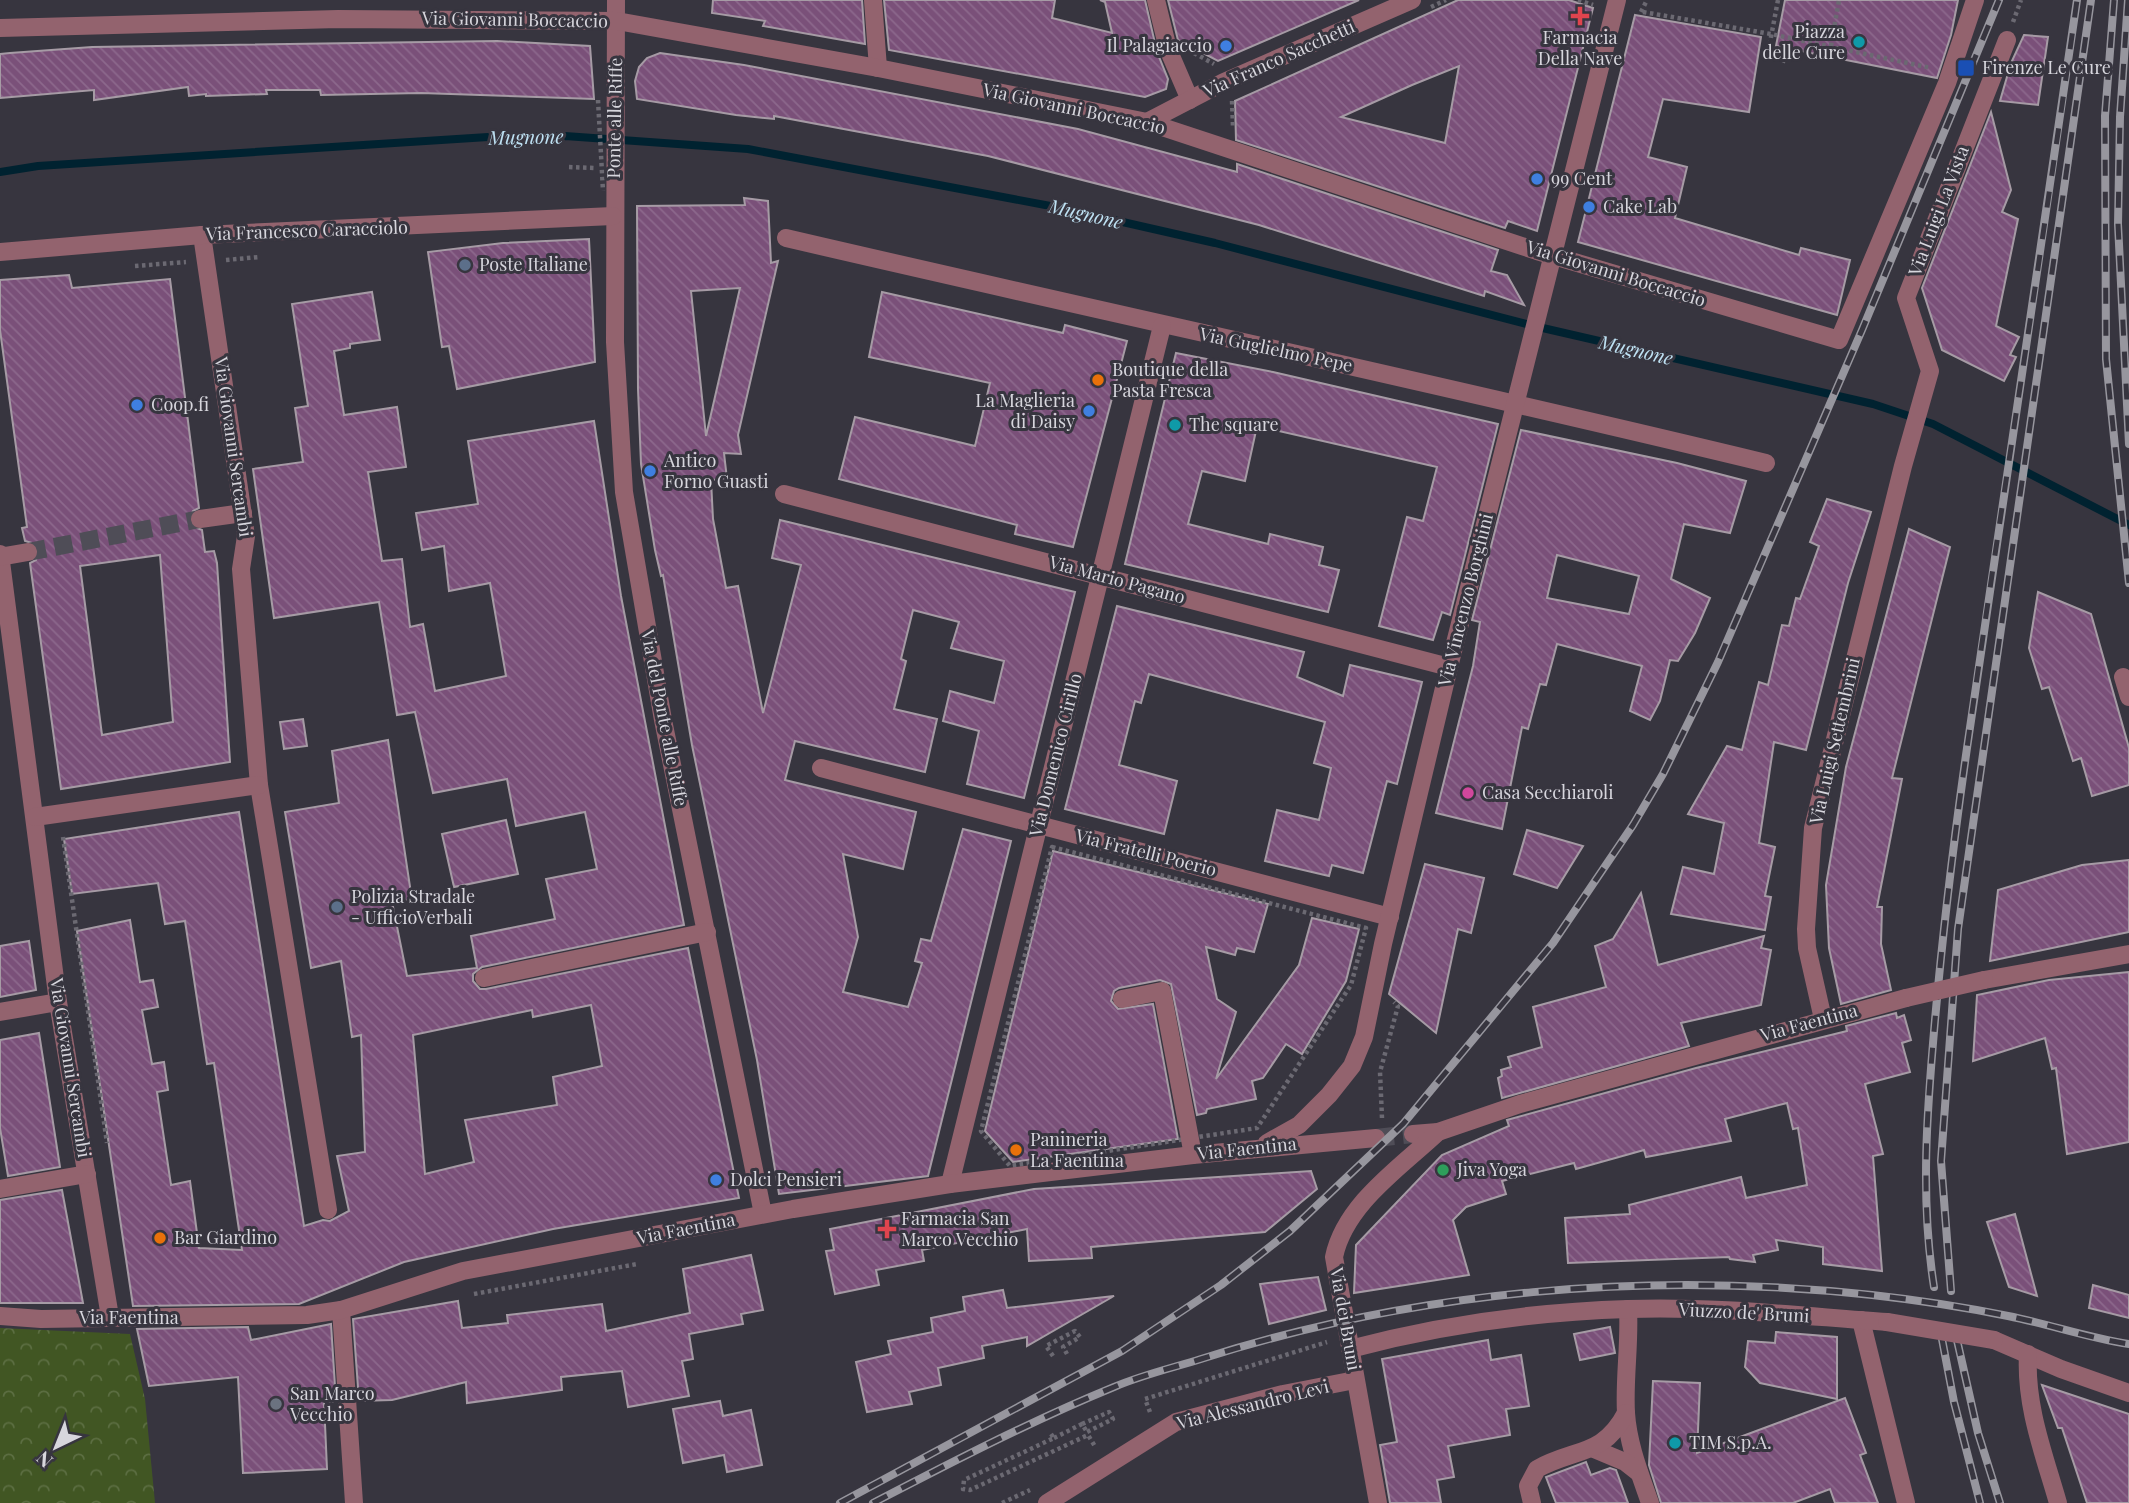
<svg xmlns="http://www.w3.org/2000/svg" width="2129" height="1503" font-family="'Playfair Display',serif">
<style>
.park{fill:url(#park-crowns)}
.lines{fill:none;stroke-linecap:round;stroke-linejoin:round}
.stream{stroke:#002230;stroke-width:8}
.building{fill:url(#building-back-hatch);stroke:#a69ba5;stroke-width:2;fill-rule:evenodd}
.minor-tunnel{stroke:#4f4d57;stroke-width:18;stroke-dasharray:18 9;stroke-linecap:butt}
.path{stroke:#6b6972;stroke-width:4.5;stroke-dasharray:3.5 3.5;stroke-linecap:butt}
.minor{stroke:#93636e;stroke-width:18}
.rail-casing{stroke:#97969e;stroke-width:8}
.rail{stroke:#37353f;stroke-width:5;stroke-dasharray:16;stroke-linecap:butt}
.path-bridge{stroke:#6b6972;stroke-width:4.5;stroke-dasharray:3.5 3.5;stroke-linecap:butt}
.minor-bridge{stroke:#93636e;stroke-width:18}
.health-dot{fill:#e0444e;stroke:#37353f;stroke-width:2.5}
.culture-dot{fill:#0f9aa8;stroke:#37353f;stroke-width:2.5}
.shop-dot{fill:#3f7fe0;stroke:#37353f;stroke-width:2.5}
.transit-dot{fill:#1a4fb4;stroke:#37353f;stroke-width:2.5}
.service-dot{fill:#5c6f8a;stroke:#37353f;stroke-width:2.5}
.food-dot{fill:#e8710a;stroke:#37353f;stroke-width:2.5}
.hotel-dot{fill:#d1479c;stroke:#37353f;stroke-width:2.5}
.leisure-dot{fill:#2e9e5b;stroke:#37353f;stroke-width:2.5}
.worship-dot{fill:#6b7280;stroke:#37353f;stroke-width:2.5}
.labels{text-anchor:middle;stroke-width:6;stroke-linejoin:round;paint-order:stroke}
.street-label{font-size:18px;fill:#d7d6dd;stroke:#37353f}
.poi-label{font-size:18px;fill:#d7d6dd;stroke:#37353f;text-anchor:start}
.water-label{font-size:19px;font-style:italic;fill:#bfe2f4;stroke:#37353f}
</style>
<defs>
<pattern id="park-crowns" width="20" height="18" patternUnits="userSpaceOnUse" patternTransform="scale(1.75)"><rect width="20" height="18" fill="#415623"/><path d="M2 6a3 3 0 1 1 6 0M12 15a3 3 0 1 1 6 0" fill="none" stroke="#5c6e42"/></pattern>
<pattern id="building-back-hatch" width="6" height="6" patternUnits="userSpaceOnUse" patternTransform="scale(1.75)"><rect width="6" height="6" fill="#7a5079"/><path d="M-1 5l2 2M0 0l6 6M5-1l2 2" fill="none" stroke="#8c688c"/></pattern>
</defs>
<rect width="100%" height="100%" fill="#37353f"/>
<polygon class="park" points="0,1328 130,1334 145,1399 155,1503 0,1503"/>
<g class="lines">
<polyline class="stream" points="0,172 38,166 488,137 565,136 748,149 1061,208 1215,243 1534,326 1873,404 1933,424 2129,525"/>
</g>
<g class="building">
<polygon points="713,0 862,0 865,44 763,26 765,21 712,13"/>
<polygon points="884,0 1055,0 1052,18 1112,33 1105,2 1100,0 1145,0 1157,52 1168,79 1166,89 1145,97 889,50"/>
<polygon points="1168,0 1359,0 1218,61 1178,40"/>
<path d="M1458 0H1569L1593 8 1537 231 1508 221 1505 228 1236 140 1235 101ZM1459 66 1445 143 1341 117 1412 85Z"/>
<polygon points="1785,0 1958,0 1951,35 1937,78 1776,46"/>
<polygon points="1635,15 1761,37 1749,112 1663,99 1648,157 1687,167 1675,218 1799,255 1801,248 1850,260 1837,315 1578,242"/>
<polygon points="2024,35 2048,37 2038,105 2000,101 2011,63"/>
<polygon points="497,41 590,46 594,99 421,93 321,95 320,90 266,90 267,94 206,96 206,94 189,96 188,87 94,100 94,90 0,98 0,54 10,53 92,47"/>
<polygon points="660,53 744,65 1078,129 1237,172 1237,164 1498,250 1491,271 1507,275 1524,305 1485,291 1484,296 1259,225 988,156 774,116 774,119 736,115 637,99 635,81 639,67 647,58"/>
<polygon points="1991,112 2011,190 2002,212 2018,219 1996,326 2019,337 2010,355 2016,357 2004,381 1942,350 1922,288"/>
<path d="M744 198 768 201 771 263 778 261 738 435 741 454 724 453 727 479 711 480 713 519 726 588 738 586 763 713 801 565 772 558 780 520 1075 592 1024 798 967 784 979 731 943 721 950 691 994 703 1004 661 951 648 959 622 913 610 901 659 906 661 894 709 937 719 925 772 795 741 785 780 916 812 903 869 843 854 858 937 843 992 908 1007 922 963 915 961 921 939 931 941 963 829 1011 841 928 1176 779 1194 757 1060 692 745 663 575 661 576 655 550 641 464 638 389 637 206 745 205ZM740 288 706 436 691 291Z"/>
<polygon points="589,239 595,362 457,389 449,346 442,347 428,252 503,243"/>
<path d="M69 275 72 288 170 279 199 508 193 511 189 520 192 526 202 530 205 552 214 551 217 563 230 762 61 789 30 563 36 560 39 551 36 544 25 541 22 528 27 527 0 330V280ZM160 555 173 722 102 735 80 566Z"/>
<path d="M372 292 380 340 350 344V348L334 351 344 415 397 407 406 467 368 472 382 561 402 559 410 627 423 624 435 691 506 676 490 583 449 591 444 546 422 550 416 513 478 504 468 441 594 421 621 596 684 925 482 967 473 974V981L480 989H486L688 948 739 1198 553 1229 404 1262 299 1304 133 1306 77 931 130 920 140 982 153 980 158 1007 142 1010 152 1064 164 1062 168 1090 157 1092 171 1185 190 1181 199 1248 242 1250 214 1063 207 1064 185 921 165 924 158 883 72 894 64 839 239 812 304 1226 323 1220 330 1221 349 1211 337 1156 365 1152 361 1035 352 1037 341 961 311 968 285 812 339 803 332 751 388 740 412 900 392 902 407 976 477 968 471 936 555 919 546 879 597 869 585 812 516 826 507 779 433 793 415 712 397 715 379 602 274 618 253 469 303 462 295 408 308 406 292 304ZM591 1005 602 1066 553 1077 557 1105 465 1120 474 1162 425 1174 413 1035 532 1010 533 1017Z"/>
<polygon points="882,292 1063,333 1065,325 1127,341 1073,547 1015,534 1017,525 839,479 855,417 975,446 990,383 869,357"/>
<polygon points="1176,353 1273,372 1498,424 1450,615 1442,612 1433,640 1379,626 1407,517 1423,521 1437,467 1257,426 1245,481 1202,471 1188,524 1268,544 1270,534 1323,547 1319,565 1339,570 1328,612 1125,564"/>
<path d="M1521 430 1677 463 1746 481 1730 533 1684 524 1671 579 1710 598 1695 633 1678 661 1670 660 1660 701 1650 720 1630 711 1642 666 1557 644 1546 685 1540 684 1528 729 1522 727 1502 829 1436 813 1473 666 1480 622 1472 620ZM1557 555 1639 576 1629 614 1547 598Z"/>
<polygon points="1827,499 1871,512 1848,583 1806,750 1774,742 1759,843 1775,847 1765,896 1771,897 1765,930 1671,914 1683,867 1714,874 1724,823 1688,814 1727,746 1742,750 1759,682 1768,685 1782,625 1789,626 1796,598 1800,599 1819,546 1810,542"/>
<polygon points="1909,529 1950,547 1892,778 1902,779 1877,907 1882,907 1881,944 1891,990 1841,1004 1829,948 1826,885 1846,767"/>
<polygon points="2038,592 2091,614 2129,748 2129,785 2092,796 2081,758 2073,761 2049,687 2042,689 2029,648"/>
<polygon points="1117,606 1304,652 1297,677 1343,696 1350,665 1422,682 1397,784 1387,781 1363,873 1332,865 1329,876 1265,861 1277,810 1319,820 1331,768 1314,763 1325,722 1149,674 1141,703 1135,701 1119,765 1177,781 1164,834 1065,809"/>
<polygon points="303,719 307,746 284,749 280,722"/>
<polygon points="506,820 518,874 454,887 442,834"/>
<polygon points="1527,830 1583,846 1557,888 1514,874"/>
<polygon points="1053,851 1268,904 1254,952 1237,948 1235,955 1206,947 1217,999 1236,1012 1216,1079 1299,965 1312,918 1359,929 1346,981 1302,1054 1286,1044 1263,1078 1252,1081 1256,1099 1207,1109 1206,1113 1197,1115 1171,984 1160,980 1119,988 1114,991 1111,1001 1118,1009 1153,1004 1178,1139 1013,1162 985,1131"/>
<polygon points="2129,860 2129,932 1990,961 1998,890 2082,865"/>
<polygon points="1425,864 1484,878 1471,933 1458,929 1436,1033 1389,994"/>
<polygon points="1641,893 1658,965 1764,936 1761,948 1771,950 1761,1005 1681,1023 1689,1046 1502,1098 1498,1078 1502,1076 1501,1070 1511,1067 1508,1057 1542,1047 1533,1007 1606,987 1595,946 1613,939"/>
<polygon points="29,941 36,990 0,997 0,946"/>
<polygon points="2129,972 2129,1142 2067,1154 2056,1068 2052,1069 2045,1038 1973,1061 1977,995 2049,980"/>
<polygon points="1896,1013 1897,1018 1904,1015 1911,1040 1902,1043 1910,1072 1865,1084 1883,1154 1873,1156 1882,1271 1823,1264 1823,1247 1776,1240 1778,1250 1753,1255 1755,1262 1730,1259 1729,1257 1568,1263 1565,1218 1630,1214 1629,1205 1741,1177 1746,1198 1807,1185 1798,1128 1793,1129 1787,1103 1725,1119 1731,1141 1646,1157 1644,1150 1576,1169 1574,1163 1502,1181 1506,1194 1466,1207 1453,1220 1469,1275 1354,1293 1356,1245 1442,1155 1509,1126 1507,1120 1696,1068 1847,1031 1846,1026"/>
<polygon points="39,1033 60,1167 8,1176 0,1128 0,1040"/>
<polygon points="1311,1171 1317,1189 1265,1232 1091,1247 1092,1258 1029,1261 1027,1229 922,1250 924,1261 876,1270 879,1285 835,1294 826,1251 834,1250 830,1229 1034,1189"/>
<polygon points="62,1190 83,1303 0,1303 0,1200"/>
<polygon points="2015,1214 2037,1296 2009,1287 1987,1222"/>
<polygon points="751,1255 763,1310 741,1314 743,1324 689,1334 693,1359 682,1361 689,1396 628,1407 622,1371 561,1377 562,1390 467,1403 466,1382 392,1400 359,1401 353,1319 458,1301 462,1328 508,1323 507,1315 602,1304 606,1331 690,1313 683,1269"/>
<polygon points="1318,1277 1326,1310 1269,1324 1260,1284"/>
<polygon points="2093,1285 2129,1295 2129,1318 2089,1308"/>
<polygon points="1003,1290 1007,1308 1114,1296 1027,1346 1027,1337 982,1346 984,1358 938,1368 941,1385 909,1392 912,1404 867,1412 856,1362 891,1354 888,1341 933,1332 931,1318 965,1311 963,1297"/>
<polygon points="331,1324 336,1402 324,1402 327,1469 243,1473 238,1377 149,1386 137,1329 248,1327 251,1340"/>
<polygon points="1610,1327 1615,1353 1580,1360 1574,1334"/>
<polygon points="1776,1332 1837,1337 1837,1399 1760,1383 1745,1367 1748,1341 1775,1343"/>
<polygon points="1488,1340 1491,1360 1521,1355 1529,1406 1506,1409 1510,1435 1448,1446 1454,1477 1437,1480 1441,1503 1390,1503 1380,1445 1397,1442 1382,1359"/>
<polygon points="1653,1381 1700,1383 1697,1453 1845,1398 1866,1453 1860,1455 1878,1503 1835,1503 1830,1489 1793,1503 1661,1503 1649,1465"/>
<polygon points="2042,1385 2129,1414 2129,1503 2087,1503 2062,1428 2058,1428"/>
<polygon points="720,1401 723,1416 751,1410 762,1465 727,1472 724,1455 683,1463 673,1409"/>
<polygon points="1586,1462 1591,1475 1610,1468 1616,1470 1628,1503 1556,1503 1546,1477"/>
</g>
<g class="lines">
<g class="minor-tunnel">
<polyline points="28,552 200,519"/>
<polyline points="1376,1138 1413,1134"/>
</g>
<g class="path">
<polyline points="1578,0 1593,5"/>
<polyline points="1778,0 1768,53 1787,62"/>
<polyline points="1431,7 1446,0"/>
<polyline points="1641,12 1647,0"/>
<polyline points="1643,12 1771,34 1931,68"/>
<polyline points="2013,22 2021,0"/>
<polyline points="1831,46 1839,0"/>
<polyline points="1194,53 1214,64"/>
<polyline points="1232,101 1233,127"/>
<polyline points="569,167 596,168"/>
<polyline points="226,260 259,257"/>
<polyline points="135,266 186,262"/>
<polyline points="63,837 107,1143"/>
<polygon points="1052,847 1366,928 1351,985 1257,1128 1010,1166 981,1131"/>
<polyline points="1382,1118 1380,1072 1398,1006 1394,1002"/>
<polyline points="474,1294 637,1264"/>
<polyline points="1053,1356 1046,1346 1075,1331 1080,1337 1063,1347 1067,1354"/>
<polyline points="1150,1412 1145,1399 1327,1342"/>
<polyline points="1082,1424 1109,1412 1113,1419 1087,1432"/>
<polyline points="1051,1434 1054,1438 964,1480 963,1489 970,1490 1088,1435 1096,1448"/>
<polyline points="1054,1438 1082,1424 1087,1432"/>
<polyline points="1002,1503 1030,1490"/>
</g>
<g class="minor">
<polyline points="616,0 615,342 624,492 663,720 763,1214"/>
<polyline points="873,0 878,68"/>
<polyline points="1156,0 1168,49 1190,100"/>
<polyline points="0,28 338,19 617,21 878,68 1147,122 1537,251 1839,340 1947,83 1975,0"/>
<polyline points="1147,122 1224,82 1412,0"/>
<polyline points="202,235 246,536 241,569 259,785 328,1210"/>
<path d="M786 238C1112 314 1440 384 1766 463"/>
<polyline points="0,252 202,235 613,216"/>
<polyline points="784,494 1449,667"/>
<polyline points="200,519 243,513"/>
<polyline points="0,554 58,1002 110,1317"/>
<polyline points="0,557 28,552"/>
<polyline points="2123,677 2129,697"/>
<polyline points="821,768 1390,917"/>
<polyline points="35,817 259,785"/>
<polyline points="484,978 707,932"/>
<polyline points="1984,980 2129,954"/>
<polyline points="1122,999 1162,991 1193,1155"/>
<polyline points="0,1012 58,1002"/>
<polyline points="1823,1019 1807,948 1806,929 1813,828 1903,466 1930,371 1906,298 2007,40"/>
<polyline points="1413,1134 1438,1132 1520,1104 1906,998"/>
<polyline points="1267,1143 1299,1125 1329,1095 1352,1066 1364,1037 1383,944 1449,667 1617,0"/>
<polyline points="950,1184 1162,326"/>
<polyline points="0,1189 87,1174"/>
<path d="M1628 1309C1630 1344 1624 1379 1626 1413 1628 1444 1640 1474 1650 1503"/>
<polyline points="341,1310 354,1503"/>
<polyline points="0,1316 41,1319 307,1315 341,1310 463,1271 793,1209 950,1184 1193,1155 1376,1138"/>
<polyline points="1861,1320 1906,1503"/>
<polyline points="1994,1340 2061,1369 2129,1393"/>
<path d="M1350 1349C1440 1325 1534 1312 1628 1309 1714 1306 1801 1316 1887 1322"/>
<path d="M2028 1354C2025 1406 2044 1454 2058 1503"/>
<polyline points="1594,1449 1625,1462 1639,1473"/>
<polyline points="1047,1503 1176,1422 1283,1394 1355,1380"/>
<path d="M1378 1503 1334 1257C1345 1204 1401 1167 1438 1132"/>
<path d="M1532 1503 1528 1486 1537 1469C1574 1448 1603 1457 1626 1413"/>
</g>
<g class="rail-casing">
<g id="rail">
<polyline points="2114,0 2105,116 2106,359 2129,583"/>
<polyline points="2128,0 2120,117 2118,224 2129,444"/>
<path d="M1934 1287C1920 1198 1927 1110 1935 1020 1943 929 1954 839 1967 748 2002 499 2042 250 2077 0"/>
<polyline points="1951,1291 1941,1161 1958,929 2091,0"/>
<polyline points="1942,1339 1954,1402 1980,1503"/>
<polyline points="1957,1340 1978,1433 2000,1503"/>
<polyline points="840,1503 1122,1351 1221,1285 1290,1231 1403,1124 1553,943 1633,825 1663,774 1718,662 1862,330 1999,0"/>
<path d="M873 1503C952 1462 1031 1421 1114 1387 1142 1375 1172 1368 1201 1359 1417 1290 1647 1271 1872 1295 1917 1300 1964 1307 2008 1316 2049 1324 2088 1338 2129 1344"/>
</g>
</g>
<use href="#rail" class="rail"/>
<polyline class="path-bridge" points="598,100 603,191"/>
<g class="minor-bridge">
<polyline points="1906,998 1984,980"/>
<polyline points="1887,1322 1994,1340"/>
</g>
</g>
<g class="health-dot">
<path d="M1576.5 5.5h7v7h7v7h-7v7h-7v-7h-7v-7h7z"/>
<path d="M883.5 1218.5h7v7h7v7h-7v7h-7v-7h-7v-7h7z"/>
</g>
<g class="culture-dot">
<circle cx="1859" cy="42" r="7"/>
<circle cx="1175" cy="425" r="7"/>
<circle cx="1675" cy="1443" r="7"/>
</g>
<g class="shop-dot">
<circle cx="1226" cy="46" r="7"/>
<circle cx="1537" cy="179" r="7"/>
<circle cx="1589" cy="207" r="7"/>
<circle cx="137" cy="405" r="7"/>
<circle cx="1089" cy="411" r="7"/>
<circle cx="650" cy="471" r="7"/>
<circle cx="716" cy="1180" r="7"/>
</g>
<rect class="transit-dot" x="1957" y="59" width="18" height="18" rx="3.5"/>
<g class="service-dot">
<circle cx="465" cy="265" r="7"/>
<circle cx="337" cy="907" r="7"/>
</g>
<g class="food-dot">
<circle cx="1098" cy="380" r="7"/>
<circle cx="1016" cy="1150" r="7"/>
<circle cx="160" cy="1238" r="7"/>
</g>
<circle class="hotel-dot" cx="1468" cy="793" r="7"/>
<circle class="leisure-dot" cx="1443" cy="1170" r="7"/>
<circle class="worship-dot" cx="276" cy="1404" r="7"/>
<g class="labels">
<g class="street-label">
<text transform="translate(515 20) rotate(1)" y="6">Via Giovanni Boccaccio</text>
<text transform="translate(1279 59) rotate(-24)" y="6">Via Franco Sacchetti</text>
<text transform="translate(1074 109) rotate(12)" y="6">Via Giovanni Boccaccio</text>
<text transform="translate(615 118) rotate(-89)" y="6">Ponte alle Riffe</text>
<text transform="translate(1939 211) rotate(-69)" y="6">Via Luigi La Vista</text>
<text transform="translate(307 231) rotate(-2)" y="6">Via Francesco Caracciolo</text>
<text transform="translate(1616 274) rotate(17)" y="6">Via Giovanni Boccaccio</text>
<text transform="translate(1276 350) rotate(12)" y="6">Via Guglielmo Pepe</text>
<text transform="translate(233 447) rotate(82)" y="6">Via Giovanni Sercambi</text>
<text transform="translate(1117 580) rotate(15)" y="6">Via Mario Pagano</text>
<text transform="translate(1466 600) rotate(-76)" y="6">Via Vincenzo Borghini</text>
<text transform="translate(664 718) rotate(79)" y="6">Via del Ponte alle Riffe</text>
<text transform="translate(1835 741) rotate(-77)" y="6">Via Luigi Settembrini</text>
<text transform="translate(1056 755) rotate(-76)" y="6">Via Domenico Cirillo</text>
<text transform="translate(1146 853) rotate(14)" y="6">Via Fratelli Poerio</text>
<text transform="translate(1809 1023) rotate(-15)" y="6">Via Faentina</text>
<text transform="translate(70 1068) rotate(81)" y="6">Via Giovanni Sercambi</text>
<text transform="translate(1247 1149) rotate(-6)" y="6">Via Faentina</text>
<text transform="translate(686 1229) rotate(-11)" y="6">Via Faentina</text>
<text transform="translate(1744 1313) rotate(3)" y="6">Viuzzo de' Bruni</text>
<text x="129" y="1324">Via Faentina</text>
<text transform="translate(1345 1319) rotate(80)" y="6">Via dei Bruni</text>
<text transform="translate(1253 1405) rotate(-14)" y="6">Via Alessandro Levi</text>
</g>
<g class="poi-label">
<text x="1845" y="38" text-anchor="end">Piazza<tspan x="1845" dy="21">delle Cure</tspan></text>
<text x="1580" y="44" text-anchor="middle">Farmacia<tspan x="1580" dy="21">Della Nave</tspan></text>
<text x="1212" y="52" text-anchor="end">Il Palagiaccio</text>
<text x="1982" y="74">Firenze Le Cure</text>
<text x="1551" y="185">99 Cent</text>
<text x="1603" y="213">Cake Lab</text>
<text x="479" y="271">Poste Italiane</text>
<text x="1112" y="376">Boutique della<tspan x="1112" dy="21">Pasta Fresca</tspan></text>
<text x="1075" y="407" text-anchor="end">La Maglieria<tspan x="1075" dy="21">di Daisy</tspan></text>
<text x="151" y="411">Coop.fi</text>
<text x="1189" y="431">The square</text>
<text x="664" y="467">Antico<tspan x="664" dy="21">Forno Guasti</tspan></text>
<text x="1482" y="799">Casa Secchiaroli</text>
<text x="351" y="903">Polizia Stradale<tspan x="351" dy="21">- UfficioVerbali</tspan></text>
<text x="1030" y="1146">Panineria<tspan x="1030" dy="21">La Faentina</tspan></text>
<text x="1457" y="1176">Jiva Yoga</text>
<text x="730" y="1186">Dolci Pensieri</text>
<text x="901" y="1225">Farmacia San<tspan x="901" dy="21">Marco Vecchio</tspan></text>
<text x="174" y="1244">Bar Giardino</text>
<text x="290" y="1400">San Marco<tspan x="290" dy="21">Vecchio</tspan></text>
<text x="1689" y="1449">TIM S.p.A.</text>
</g>
<g class="water-label">
<text transform="translate(526 137) rotate(-1)" y="7">Mugnone</text>
<text transform="translate(1086 214) rotate(13)" y="7">Mugnone</text>
<text transform="translate(1636 350) rotate(13)" y="7">Mugnone</text>
</g>
</g>
<g transform="translate(56 1447) rotate(223)" stroke="#37353f" stroke-width="5" paint-order="stroke">
<path d="M0-5L12 26L0 18L-12 26Z" fill="#d7d6dd"/>
<text y="-10" font-size="19" font-weight="bold" text-anchor="middle" fill="#d7d6dd">N</text>
</g>
</svg>
